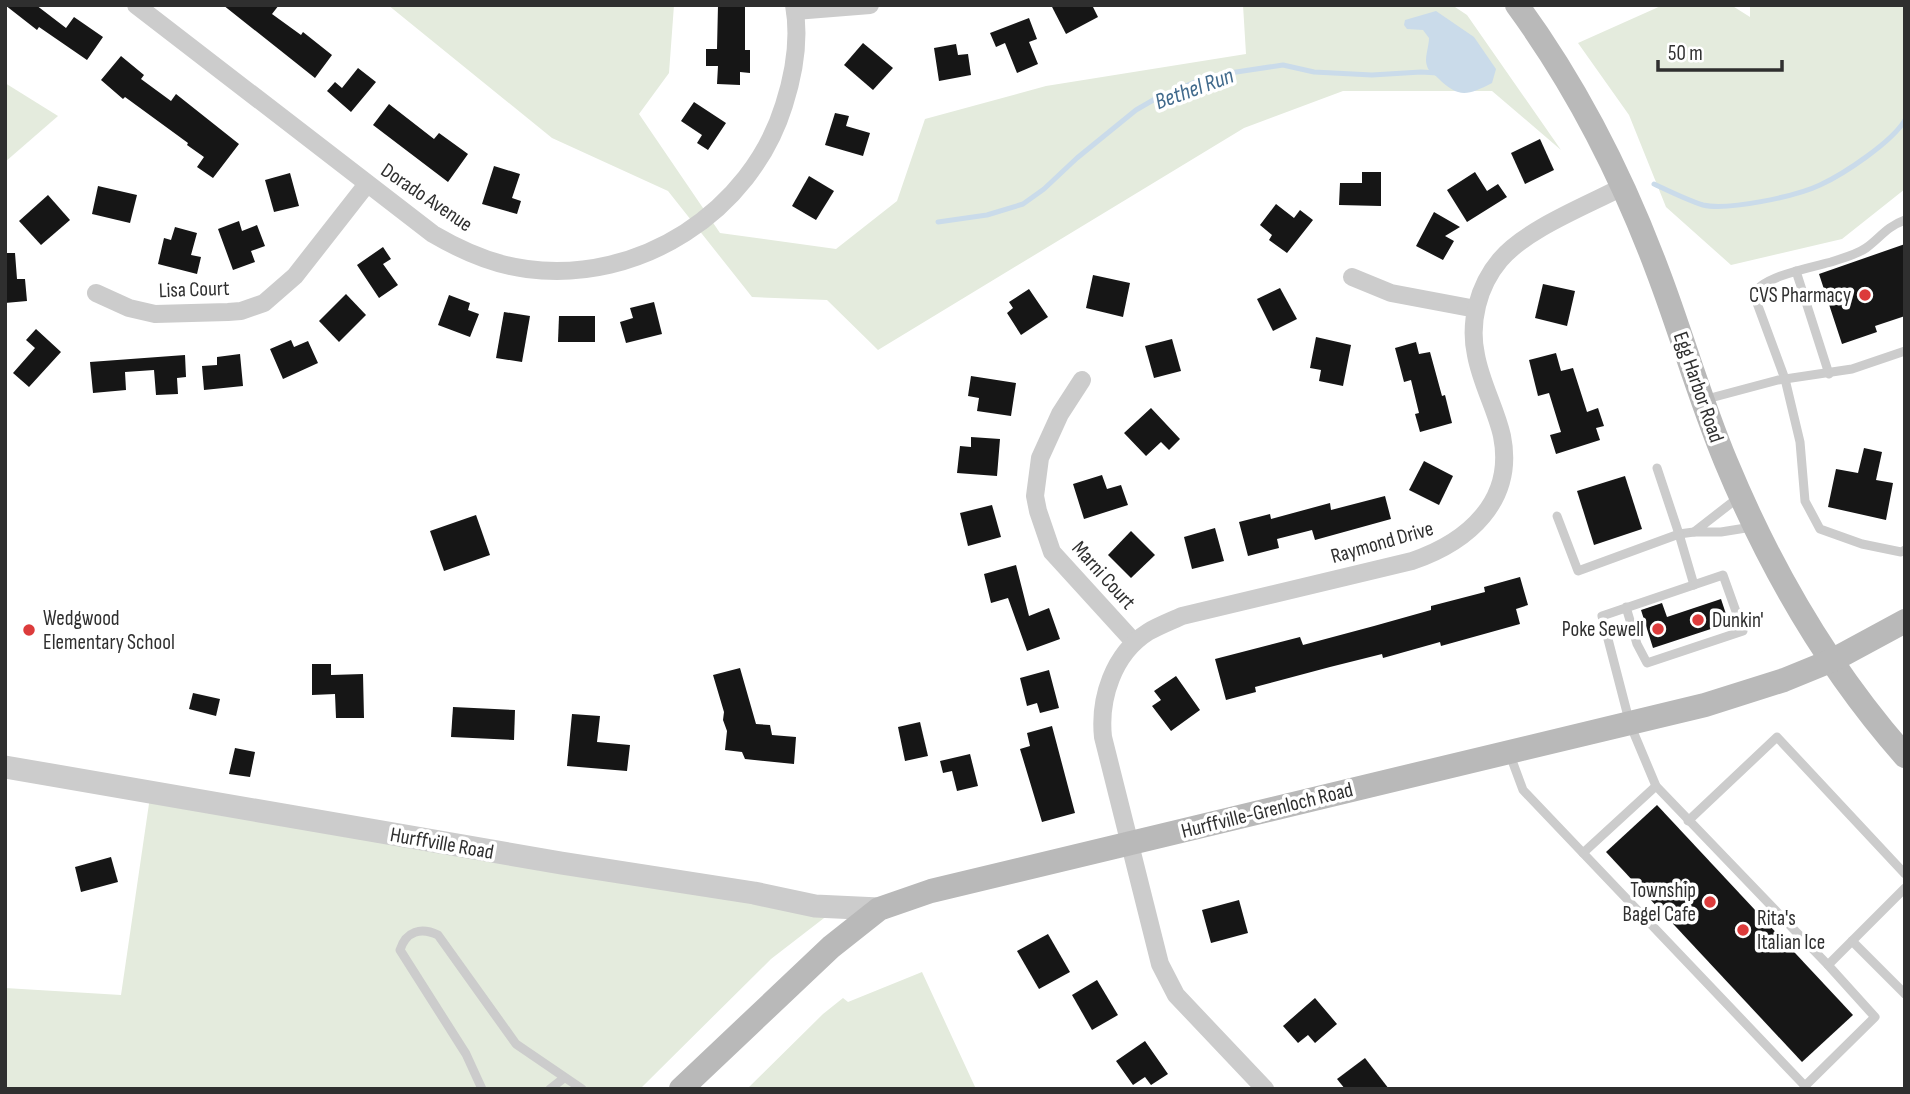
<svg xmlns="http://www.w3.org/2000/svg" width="1910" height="1094" font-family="'Sofia Sans Condensed',sans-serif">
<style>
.green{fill:#e4ebdd}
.water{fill:#cadbea}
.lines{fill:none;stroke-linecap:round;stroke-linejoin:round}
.stream{stroke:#cadbea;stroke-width:5}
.building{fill:#161616}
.service{stroke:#ccc;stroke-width:9}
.minor{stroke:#ccc;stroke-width:18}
.tertiary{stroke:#ccc;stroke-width:23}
.secondary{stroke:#b9b9b9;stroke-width:24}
.poi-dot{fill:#dc3b3b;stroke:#fff;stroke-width:2.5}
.labels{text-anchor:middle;stroke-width:7;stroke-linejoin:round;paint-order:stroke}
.street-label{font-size:21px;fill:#2f2f2f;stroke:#fff}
.poi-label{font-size:21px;fill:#2f2f2f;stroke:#fff;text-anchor:end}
.water-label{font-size:23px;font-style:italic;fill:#416a8c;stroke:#fff}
</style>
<rect width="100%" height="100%" fill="#fff"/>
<g class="green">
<polygon points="388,5 674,5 669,73 639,114 720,233 836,249 897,201 925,119 1046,86 1246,54 1243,5 1452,5 1467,15 1561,150 1492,91 1343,91 1244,128 878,350 827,300 752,297 668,191 552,138"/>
<polygon points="1663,5 1731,5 1750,17 1750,5 1905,5 1905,189 1842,239 1731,265 1666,207 1629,115 1578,43"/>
<polygon points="5,83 58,116 5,162"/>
<polygon points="151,790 837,908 771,959 640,1089 5,1089 5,988 121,995"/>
<polygon points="922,972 976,1089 747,1089 823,1014 843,998 848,1002"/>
</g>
<path class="water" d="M1436 11 1474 37 1496 69 1492 83C1467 96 1458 98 1438 78 1434 74 1428 71 1427 66 1424 58 1429 47 1429 38L1423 30 1407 29 1404 25 1405 20Z"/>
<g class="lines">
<g class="stream">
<path d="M1654 184C1669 191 1687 200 1703 205 1728 211 1797 196 1820 185 1844 174 1892 142 1905 120"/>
<polyline points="938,222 987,215 1023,204 1044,189 1077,158 1136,110 1155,99 1202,79 1223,74 1283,65 1314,72 1372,75 1421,72 1438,73"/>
</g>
</g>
<g class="building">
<polygon points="5,5 36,5 66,28 74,17 103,37 87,60 39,27 37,30"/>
<polygon points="223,5 279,5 272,14 301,35 303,32 332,55 315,78"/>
<polygon points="718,5 745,5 745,50 750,50 750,73 740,72 740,85 717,84 718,66 706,66 706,49 717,49"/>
<polygon points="1051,5 1092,5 1098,17 1066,34"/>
<polygon points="1029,18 1037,39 1029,42 1038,64 1017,73 1005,43 996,47 990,33"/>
<polygon points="863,43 893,68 873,90 844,65"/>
<polygon points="956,44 958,55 968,54 971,75 939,81 934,48"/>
<polygon points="121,56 144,75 141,79 171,101 176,94 239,144 213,178 197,167 204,157 187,145 188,143 125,97 123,99 101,80"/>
<polygon points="358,68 376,82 351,112 327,91 335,82 342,88"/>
<polygon points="694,102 726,123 708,150 697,143 702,135 681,121"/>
<polygon points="389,104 434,139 439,133 468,154 448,182 373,125"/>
<polygon points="835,113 849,116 846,126 870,133 863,156 825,145"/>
<polygon points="1540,139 1554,170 1525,184 1511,153"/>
<polygon points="494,166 520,174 512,198 521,201 517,214 482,204"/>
<polygon points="1362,172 1381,172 1381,206 1339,205 1340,183 1362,183"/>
<polygon points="1475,172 1487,191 1498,184 1507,197 1467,222 1447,190"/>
<polygon points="290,173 299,206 274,212 265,180"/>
<polygon points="809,176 834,191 816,220 792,206"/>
<polygon points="98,186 137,195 130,223 92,214"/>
<polygon points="48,195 70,220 41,245 19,221"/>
<polygon points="1276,204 1294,218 1300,210 1313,220 1287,253 1269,240 1272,235 1260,225"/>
<polygon points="1434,212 1460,227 1445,236 1454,241 1443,260 1416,246"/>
<polygon points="239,221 242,231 257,225 265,246 251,251 255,262 233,270 218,229"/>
<polygon points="175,227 197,233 191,255 201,257 197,274 158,264 164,238 171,240"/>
<polygon points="1905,244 1905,316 1875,326 1877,332 1842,344 1819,274"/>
<polygon points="383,247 391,259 383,264 398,285 379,298 357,265"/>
<polygon points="5,253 15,253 17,279 25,279 27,301 5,303"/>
<polygon points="1093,275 1130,283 1123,317 1086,308"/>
<polygon points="1543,284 1575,291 1567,326 1535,318"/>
<polygon points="1280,288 1297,319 1273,331 1257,299"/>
<polygon points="1029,289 1048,317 1021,335 1007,313 1013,308 1009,302"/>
<polygon points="346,294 366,315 339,342 319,321"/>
<polygon points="449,295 470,303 468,310 479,314 470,337 438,325"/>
<polygon points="654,302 662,334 626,343 620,322 633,318 630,308"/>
<polygon points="504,312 530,316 522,362 496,358"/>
<polygon points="559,316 595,316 595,342 558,342"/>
<polygon points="36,329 61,352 29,387 13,373 35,348 26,340"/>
<polygon points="1316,337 1351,345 1343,386 1319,381 1321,370 1310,368"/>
<polygon points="1172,339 1181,371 1154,378 1145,346"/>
<polygon points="291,340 294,347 308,341 318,363 283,379 270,349"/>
<polygon points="1416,342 1419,354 1430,352 1442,396 1445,395 1452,423 1420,432 1415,414 1419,413 1411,380 1404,382 1395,348"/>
<polygon points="1556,353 1561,371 1573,368 1587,412 1598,408 1604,426 1596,428 1600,440 1556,454 1550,435 1561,432 1549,393 1538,396 1529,360"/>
<polygon points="240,354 243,386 204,390 202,366 217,365 217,357"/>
<polygon points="185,355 186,377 177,378 178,394 156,395 154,370 125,372 126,390 93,393 90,362"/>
<polygon points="971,376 1016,383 1011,416 977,411 979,398 968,396"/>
<polygon points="1151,408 1180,439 1169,450 1161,442 1146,456 1124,433"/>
<polygon points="971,437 1000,439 997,476 957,473 960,446 971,447"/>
<polygon points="1864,448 1882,452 1876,480 1893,483 1886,520 1828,507 1836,469 1858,473"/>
<polygon points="1424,461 1453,476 1439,505 1409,490"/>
<polygon points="1102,475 1107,489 1121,485 1128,505 1084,519 1073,484"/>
<polygon points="1625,476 1642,529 1594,545 1577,491"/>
<polygon points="1385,496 1391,519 1315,540 1312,530 1277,539 1279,548 1248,556 1239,522 1270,514 1271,519 1330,503 1331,510"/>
<polygon points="992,505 1001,537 968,546 960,513"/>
<polygon points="476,515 490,555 444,571 430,531"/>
<polygon points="1215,528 1224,561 1192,569 1184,537"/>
<polygon points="1131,531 1155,555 1131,578 1108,555"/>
<polygon points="1016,565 1029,616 1049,608 1060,639 1027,651 1008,598 991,603 984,574"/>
<polygon points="1520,577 1528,605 1516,609 1520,624 1441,646 1440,642 1383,658 1382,654 1330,667 1255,687 1256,692 1226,700 1215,659 1300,637 1303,645 1374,626 1431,610 1431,606 1485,592 1484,587"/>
<polygon points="1721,599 1729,623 1653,648 1641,610 1662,603 1667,617"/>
<polygon points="312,664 331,664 331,675 363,674 364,718 336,718 335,694 312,695"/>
<polygon points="740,668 756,724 770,725 772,735 796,737 794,764 745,759 742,752 725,750 727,731 723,720 724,712 713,675"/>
<polygon points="1049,670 1059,708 1040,713 1037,703 1027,706 1020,678"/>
<polygon points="1176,676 1200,710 1171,731 1152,706 1161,700 1154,691"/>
<polygon points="193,693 220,699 216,716 189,709"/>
<polygon points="453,707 515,710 514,740 451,737"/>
<polygon points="572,714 600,716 597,742 630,745 627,771 567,766"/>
<polygon points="920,722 928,756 905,761 898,727"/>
<polygon points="1052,726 1075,813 1042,822 1020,749 1030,746 1027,733"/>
<polygon points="235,748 255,752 250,777 229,774"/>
<polygon points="970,754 978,786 957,791 952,771 943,773 940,761"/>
<polygon points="1657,805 1853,1015 1802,1062 1606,852"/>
<polygon points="111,857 118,882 81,892 75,867"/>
<polygon points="1239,900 1248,933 1211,943 1202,910"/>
<polygon points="1048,934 1070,972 1039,989 1017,951"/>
<polygon points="1097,980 1118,1015 1092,1030 1072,995"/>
<polygon points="1315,998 1337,1024 1315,1043 1308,1035 1298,1043 1283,1026"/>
<polygon points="1145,1041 1168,1074 1151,1085 1145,1077 1133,1085 1116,1061"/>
<polygon points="1365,1058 1389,1089 1345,1089 1337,1079"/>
</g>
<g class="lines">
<g class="service">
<path d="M1905 220C1886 227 1881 237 1866 248 1856 255 1843 258 1831 262 1813 267 1759 277 1754 295L1785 379 1800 442 1805 501 1820 529 1862 544 1901 552 1905 550"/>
<polyline points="1796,271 1829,374"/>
<polyline points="1703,400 1778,380 1852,369 1905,351"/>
<polyline points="1657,468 1679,534 1694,532"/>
<polyline points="1739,497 1694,532 1721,532 1752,527"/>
<polyline points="1557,516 1578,571 1679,534 1694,585"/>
<polyline points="1626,607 1637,644 1647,663 1743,631 1723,575 1602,616 1630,724 1656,786 1828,965 1905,888"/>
<polyline points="1510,755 1523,790 1805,1086 1875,1017 1828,965"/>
<polyline points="1688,821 1777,737 1905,874"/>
<polyline points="1583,853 1656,786"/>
<polyline points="1852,941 1905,994"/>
<path d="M482 1089 466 1054 400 950C406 931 421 927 438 935L516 1044 582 1089"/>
<polyline points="550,1089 564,1078"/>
</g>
<g class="minor">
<path d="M136 5 433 234C462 251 494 265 527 269 639 284 751 212 784 105 794 74 800 38 794 5"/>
<polyline points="795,11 870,5"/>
<polyline points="1352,277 1391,293 1476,309"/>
<polyline points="96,293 129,308 155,314 228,312 241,311 264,303 295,276 367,184"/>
<polyline points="1082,380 1060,414 1040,458 1035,496 1038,511 1052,552 1134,642"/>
<path d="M1265 1089 1176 995 1160 964 1103 737C1099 699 1113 654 1148 632 1158 626 1171 621 1182 616L1412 561C1468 542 1515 501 1502 436 1496 409 1481 383 1476 355 1469 323 1478 286 1500 260 1526 229 1586 206 1622 187"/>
</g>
<polyline class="tertiary" points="5,767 561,863 754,893 815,906 879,909"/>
<g class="secondary">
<path d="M1517 5C1577 87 1623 178 1658 272 1682 335 1700 400 1726 462 1770 568 1829 670 1905 756"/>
<polyline points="681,1089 831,947 879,909 931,891 1705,705 1784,680 1833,660 1905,621"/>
</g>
</g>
<g class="poi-dot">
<circle cx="1865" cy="295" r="7"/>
<circle cx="1698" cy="620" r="7"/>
<circle cx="1658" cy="629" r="7"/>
<circle cx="29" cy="630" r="7"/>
<circle cx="1710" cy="902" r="7"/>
<circle cx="1743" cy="930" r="7"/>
</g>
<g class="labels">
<g class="street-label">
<text transform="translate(427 197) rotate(34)" y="7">Dorado Avenue</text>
<text transform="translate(194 289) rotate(-2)" y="7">Lisa Court</text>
<text transform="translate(1699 387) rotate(71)" y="7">Egg Harbor Road</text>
<text transform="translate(1382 542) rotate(-16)" y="7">Raymond Drive</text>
<text transform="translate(1104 575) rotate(48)" y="7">Marni Court</text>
<text transform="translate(1267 810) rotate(-14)" y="7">Hurffville-Grenloch Road</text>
<text transform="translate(442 843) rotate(10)" y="7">Hurffville Road</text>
</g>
<g class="poi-label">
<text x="1851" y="302">CVS Pharmacy</text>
<text x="43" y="625" text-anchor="start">Wedgwood<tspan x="43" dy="24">Elementary School</tspan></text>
<text x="1712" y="627" text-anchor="start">Dunkin'</text>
<text x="1644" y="636">Poke Sewell</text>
<text x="1696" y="897">Township<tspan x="1696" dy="24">Bagel Cafe</tspan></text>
<text x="1757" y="925" text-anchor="start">Rita's<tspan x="1757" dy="24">Italian Ice</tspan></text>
</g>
<g class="water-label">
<text transform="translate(1194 88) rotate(-20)" y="8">Bethel Run</text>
</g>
</g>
<rect width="1910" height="1094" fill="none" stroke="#2f2f2f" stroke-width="14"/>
<path d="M1658 60v10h124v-10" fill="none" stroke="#2f2f2f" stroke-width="3.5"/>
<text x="1668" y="60" font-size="21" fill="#2f2f2f" stroke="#ffffff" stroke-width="5" paint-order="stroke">50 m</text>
</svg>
